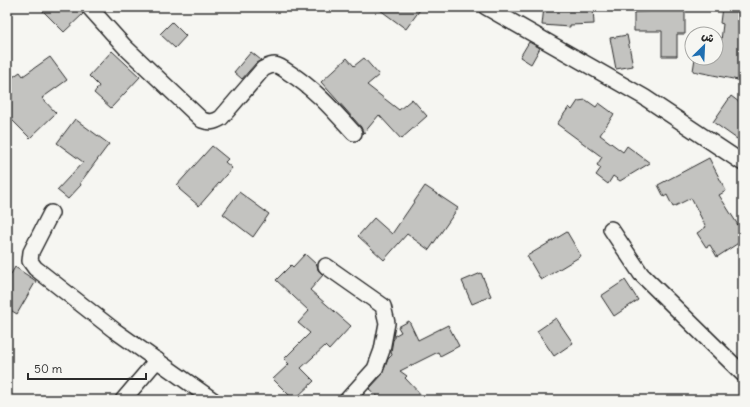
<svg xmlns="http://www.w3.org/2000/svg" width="750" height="407" font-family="Delius,'Playpen Sans Arabic',sans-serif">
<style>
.building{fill:#c3c3c0;stroke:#2b2b2b}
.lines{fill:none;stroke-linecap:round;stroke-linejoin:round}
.minor-casing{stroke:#2b2b2b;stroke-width:18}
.minor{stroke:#f6f6f2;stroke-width:15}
</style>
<rect width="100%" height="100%" fill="#f6f6f2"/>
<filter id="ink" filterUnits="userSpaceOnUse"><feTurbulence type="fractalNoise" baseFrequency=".025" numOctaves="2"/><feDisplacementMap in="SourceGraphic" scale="8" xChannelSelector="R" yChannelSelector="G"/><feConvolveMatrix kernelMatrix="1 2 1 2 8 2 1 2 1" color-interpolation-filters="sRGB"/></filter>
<g filter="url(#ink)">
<g class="building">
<polygon points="39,7 80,7 80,9 83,14 64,32"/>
<polygon points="376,7 422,7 406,29"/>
<polygon points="544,7 593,7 594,24 570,25 570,27 542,25"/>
<polygon points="722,7 743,7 743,81 693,71 695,58 716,58 716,48 720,49 723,24 720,23"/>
<polygon points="666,10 685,10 685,34 677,34 677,56 662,56 662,31 634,31 634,12 666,11"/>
<polygon points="172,22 186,36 175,48 160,34"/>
<polygon points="627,35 633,66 616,69 610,38"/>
<polygon points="529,42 540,48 531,64 520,57"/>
<polygon points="112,51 140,77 111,108 94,93 99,86 89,76"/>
<polygon points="251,52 261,60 256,63 242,79 234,72"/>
<polygon points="50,57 67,80 42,98 56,113 30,138 7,115 7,81 20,72 23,76"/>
<polygon points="347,58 354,66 364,58 379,75 367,85 399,110 412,99 427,116 401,139 379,115 364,133 363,132 361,127 321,82"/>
<polygon points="731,96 743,105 743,131 737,139 713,122"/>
<polygon points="586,100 596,107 599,103 614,114 600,135 623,152 627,146 650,163 620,181 613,176 608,184 596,175 601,168 597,165 602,157 557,124 569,107 572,110 578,101"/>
<polygon points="75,119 109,144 80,183 81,185 68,199 57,190 83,162 57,143"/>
<polygon points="212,146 228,159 225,162 232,168 199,206 179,189 180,188 177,185"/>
<polygon points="709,158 726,191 719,195 743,233 743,240 717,257 710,245 706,247 697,233 706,227 691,198 673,207 667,195 664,197 658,185"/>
<polygon points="425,186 458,208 429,250 407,234 384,260 358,236 374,218 392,234"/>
<polygon points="239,192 269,214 253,237 223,214"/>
<polygon points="567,232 581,256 541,280 527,256"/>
<polygon points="305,254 317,265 318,270 323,275 310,290 351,326 329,350 325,346 301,368 314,381 294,400 273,379 289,364 284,359 310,333 298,323 309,311 276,280 291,265 293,267"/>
<polygon points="15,267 36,281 17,314 7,308 7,281"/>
<polygon points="481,273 491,296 472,304 462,281"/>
<polygon points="625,280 638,300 614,316 601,296"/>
<polygon points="556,318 573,343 554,356 537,331"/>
<polygon points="409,321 418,340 448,325 459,346 440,356 438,352 400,371 407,376 405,378 426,400 382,400 369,389 382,375 388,359 392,355 391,352 393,340 394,339 394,336 401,332 398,327"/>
</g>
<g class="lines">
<g class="minor-casing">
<g id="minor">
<path d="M89 7 125 47 202 120C210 123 214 122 221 118L263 69C267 67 270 65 275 65 280 66 284 69 288 72 314 88 334 111 354 133"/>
<polyline points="486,7 644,97 743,163"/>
<polyline points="51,213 31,252 30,261 35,268 114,330 213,400"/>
<polyline points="611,229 641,274 743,374"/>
<polyline points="326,266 383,306 387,323 382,350 375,369 347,400"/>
<polyline points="123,400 157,360"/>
</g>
</g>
<use href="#minor" class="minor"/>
</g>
</g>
<rect width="750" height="407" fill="none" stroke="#f6f6f2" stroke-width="24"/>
<rect x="12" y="12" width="726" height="383" fill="none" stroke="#2b2b2b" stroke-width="1.5" filter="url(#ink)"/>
<g transform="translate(704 46) rotate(24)"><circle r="19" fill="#f6f6f2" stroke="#a5a5a2"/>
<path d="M0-3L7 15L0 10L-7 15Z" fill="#1f6fb2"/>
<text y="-6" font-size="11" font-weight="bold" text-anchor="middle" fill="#2b2b2b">ش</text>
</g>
<path d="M28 373v6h118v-6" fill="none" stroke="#2b2b2b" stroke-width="2"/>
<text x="34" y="373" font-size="12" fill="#2b2b2b" stroke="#f6f6f2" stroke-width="3" paint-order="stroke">50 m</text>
</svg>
